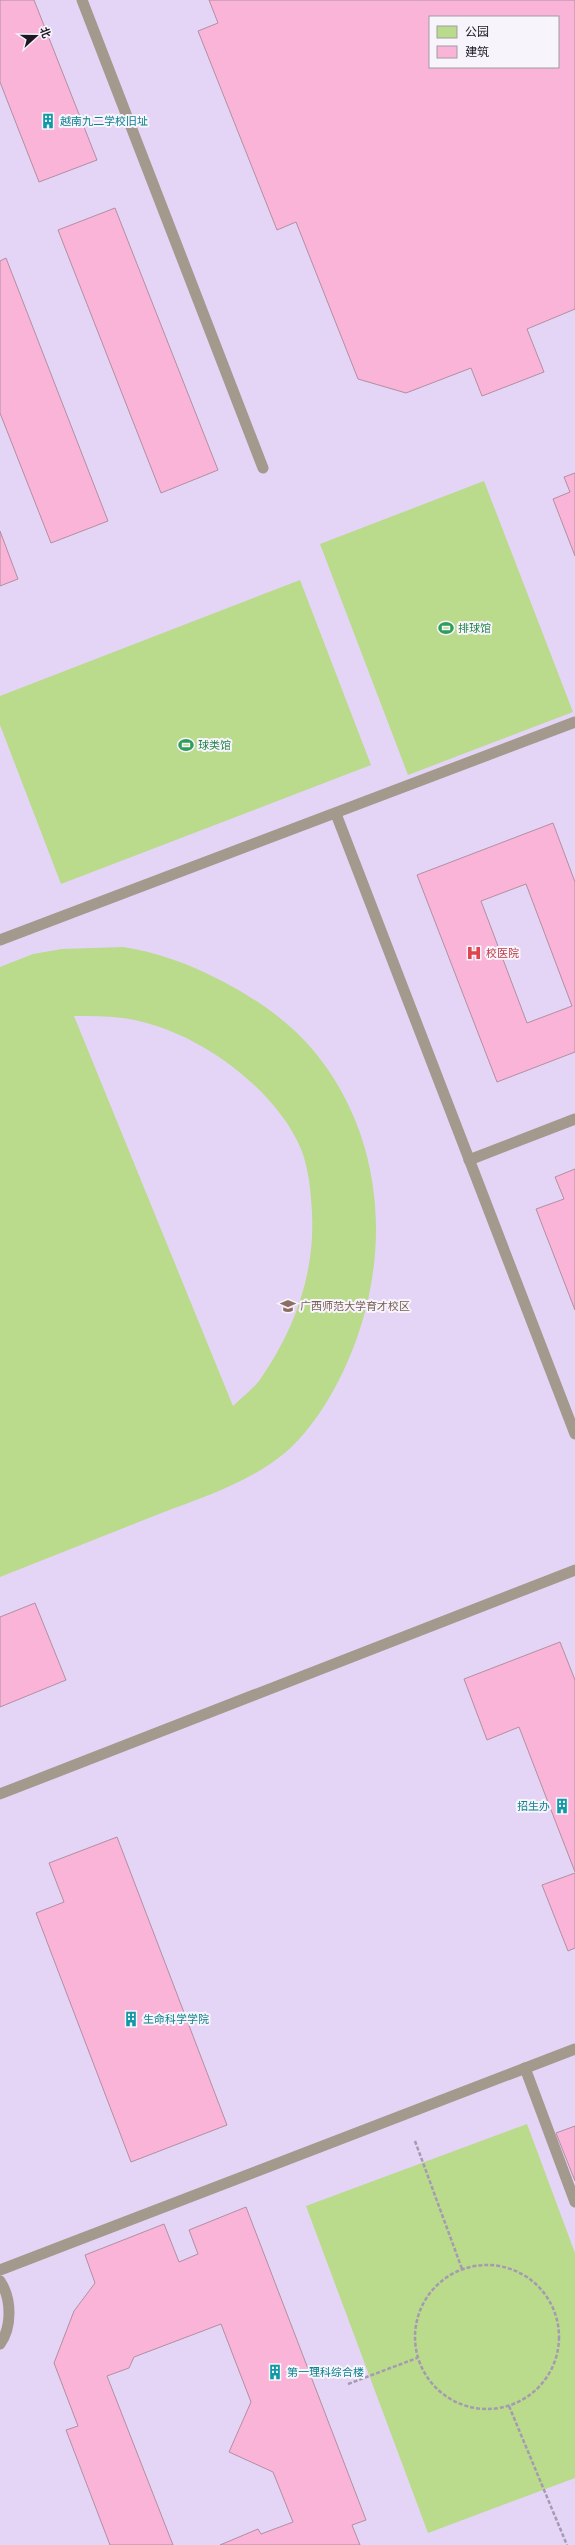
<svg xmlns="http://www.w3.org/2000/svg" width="575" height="2545" font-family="'Roboto Condensed','Noto Sans SC',sans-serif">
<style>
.built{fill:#e4d5f6;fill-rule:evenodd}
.green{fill:#bada8c;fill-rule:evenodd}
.building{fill:#f9b4d8;stroke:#b28fa1;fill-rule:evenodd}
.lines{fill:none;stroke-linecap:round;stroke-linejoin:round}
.path{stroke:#a59bb1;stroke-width:2.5;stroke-dasharray:4 2;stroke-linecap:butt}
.service{stroke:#a4998d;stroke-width:11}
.labels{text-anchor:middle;stroke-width:4;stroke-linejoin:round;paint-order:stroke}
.culture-label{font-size:11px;fill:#0d838f;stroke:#f7f4fb;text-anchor:start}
.leisure-label{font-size:11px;fill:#27864d;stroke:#f7f4fb;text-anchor:start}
.health-label{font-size:11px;fill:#be3a42;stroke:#f7f4fb;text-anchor:start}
.education-label{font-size:11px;fill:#785e54;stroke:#f7f4fb;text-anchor:start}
</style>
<rect width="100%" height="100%" fill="#efe3fe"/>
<path class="built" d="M0 0H575V2545H0ZM430 17H558V67H430Z"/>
<g class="green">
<polygon points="484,481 573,712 408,775 320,544"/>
<polygon points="300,580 371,765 61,884 0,725 0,696"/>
<path d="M123 947C157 952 189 964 220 980 253 997 289 1021 313 1050 379 1129 391 1236 359 1332 345 1374 320 1422 286 1452 249 1483 203 1497 159 1514 106 1535 53 1556 0 1577V967L33 954 62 949ZM74 1016C97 1016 121 1016 143 1022 204 1037 276 1090 301 1149 307 1164 310 1183 311 1199 318 1266 297 1327 259 1381 252 1390 241 1398 233 1406Z"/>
<polygon points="527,2124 575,2253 575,2478 428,2533 306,2206"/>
</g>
<g class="building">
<polygon points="0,0 34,0 97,160 39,182 0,82"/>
<path d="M209 0H575V309L527 329 544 372 482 396 471 368 406 393 358 379 296 222 277 230 198 31 218 23ZM430 17H558V67H430Z"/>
<polygon points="115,208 218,470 161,493 58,230"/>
<polygon points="6,258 108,521 51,543 0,413 0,261"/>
<polygon points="575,473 575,556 553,499 570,492 564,477"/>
<polygon points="0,531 18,579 0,586"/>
<path d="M553 823 575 882V1052L497 1082 417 875ZM526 884 572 1006 527 1023 481 901Z"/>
<polygon points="575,1169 575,1310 536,1209 564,1199 555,1177"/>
<polygon points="35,1603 66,1680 0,1707 0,1617"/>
<polygon points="560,1642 575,1680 575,1872 519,1727 487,1740 464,1679"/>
<polygon points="117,1837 227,2125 131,2162 36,1913 64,1902 49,1863"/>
<polygon points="575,1873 575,1948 568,1951 542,1885"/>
<polygon points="575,2126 575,2181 556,2133"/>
<polygon points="246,2207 366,2520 352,2525 360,2545 220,2545 258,2529 261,2534 293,2522 273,2472 229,2452 251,2402 221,2324 134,2357 129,2368 107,2376 173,2545 110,2545 66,2430 78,2426 54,2363 74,2311 95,2283 85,2255 164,2224 179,2262 198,2254 189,2230"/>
</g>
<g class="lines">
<g class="path">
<polyline points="415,2141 462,2269"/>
<circle cx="487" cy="2337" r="72"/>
<polyline points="348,2384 417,2358"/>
<polyline points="509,2406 567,2545"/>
</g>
<g class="service">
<polyline points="82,0 263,468"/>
<polyline points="336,814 575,1434"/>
<polyline points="0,940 575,722"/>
<polyline points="469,1160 575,1119"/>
<polyline points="0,1794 575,1570"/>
<polyline points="525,2068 575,2202"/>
<polyline points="0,2270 575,2049"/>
<path d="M0 2281C12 2299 12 2327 0 2344"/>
</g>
</g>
<defs>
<g id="building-bare" transform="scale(1.2)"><path d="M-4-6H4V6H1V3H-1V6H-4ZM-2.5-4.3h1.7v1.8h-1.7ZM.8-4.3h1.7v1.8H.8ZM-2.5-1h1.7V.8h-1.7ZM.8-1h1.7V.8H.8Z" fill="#0f9aa8" stroke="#f7f4fb" stroke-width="2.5" paint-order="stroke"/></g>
<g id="stadium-bare" transform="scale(1.2)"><path d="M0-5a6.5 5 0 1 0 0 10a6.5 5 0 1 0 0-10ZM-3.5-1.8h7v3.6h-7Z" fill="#2e9e5b" stroke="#f7f4fb" stroke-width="2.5" paint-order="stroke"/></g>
<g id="hospital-bare" transform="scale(1.2)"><path d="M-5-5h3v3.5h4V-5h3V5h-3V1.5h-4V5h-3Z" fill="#e0444e" stroke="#f7f4fb" stroke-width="2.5" paint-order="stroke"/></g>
<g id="university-bare" transform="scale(1.2)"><path d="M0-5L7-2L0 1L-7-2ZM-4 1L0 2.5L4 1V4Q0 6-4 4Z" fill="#8d6e63" stroke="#f7f4fb" stroke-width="2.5" paint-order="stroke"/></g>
</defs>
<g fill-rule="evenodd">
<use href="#building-bare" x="48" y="121"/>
<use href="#stadium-bare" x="446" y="628"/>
<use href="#stadium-bare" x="186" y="745"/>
<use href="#hospital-bare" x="474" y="953"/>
<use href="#university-bare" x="288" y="1306"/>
<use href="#building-bare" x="562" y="1806"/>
<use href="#building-bare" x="131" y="2019"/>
<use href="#building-bare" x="275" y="2372"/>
</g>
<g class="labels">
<g class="culture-label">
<text x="60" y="125">越南九二学校旧址</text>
<text x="550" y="1810" text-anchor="end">招生办</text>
<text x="143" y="2023">生命科学学院</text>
<text x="287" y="2376">第一理科综合楼</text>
</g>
<g class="leisure-label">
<text x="458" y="632">排球馆</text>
<text x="198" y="749">球类馆</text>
</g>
<g class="health-label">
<text x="486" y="957">校医院</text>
</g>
<g class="education-label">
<text x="300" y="1310">广西师范大学育才校区</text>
</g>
</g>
<rect x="429" y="16" width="130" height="52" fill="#f7f4fb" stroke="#a09ca5"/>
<rect x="437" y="26" width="20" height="12" fill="#bada8c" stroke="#a09ca5"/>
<text x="465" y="36" font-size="12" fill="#1e1824">公园</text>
<rect x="437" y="46" width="20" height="12" fill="#f9b4d8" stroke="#a09ca5"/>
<text x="465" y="56" font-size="12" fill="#1e1824">建筑</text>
<g transform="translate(36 36) rotate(69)" stroke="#f7f4fb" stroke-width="3" paint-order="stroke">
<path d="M0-3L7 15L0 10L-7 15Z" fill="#1e1824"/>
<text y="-6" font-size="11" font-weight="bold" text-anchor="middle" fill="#1e1824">北</text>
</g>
</svg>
